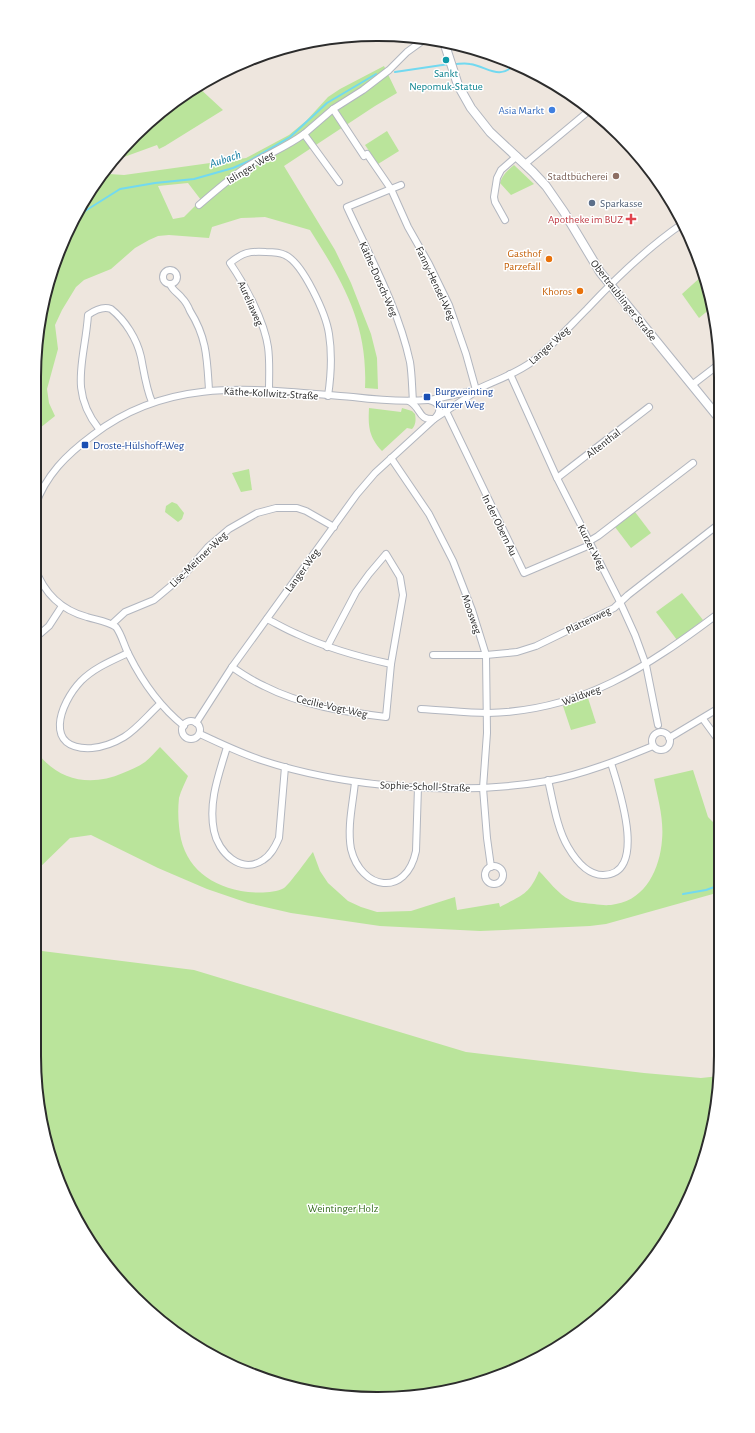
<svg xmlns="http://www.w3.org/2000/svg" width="755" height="1433" font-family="'Alegreya Sans',sans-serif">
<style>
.green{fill:#bae49b;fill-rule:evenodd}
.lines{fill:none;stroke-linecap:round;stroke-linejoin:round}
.stream{stroke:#72d9f0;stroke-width:2}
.minor-casing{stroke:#b2b6bf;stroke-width:8}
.tertiary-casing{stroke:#b2b6bf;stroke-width:10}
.minor{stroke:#fff;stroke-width:6}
.tertiary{stroke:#fff;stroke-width:8}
.culture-dot{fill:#0f9aa8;stroke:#fff;stroke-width:1.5}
.shop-dot{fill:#3f7fe0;stroke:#fff;stroke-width:1.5}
.education-dot{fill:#8d6e63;stroke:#fff;stroke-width:1.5}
.service-dot{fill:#5c6f8a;stroke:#fff;stroke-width:1.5}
.health-dot{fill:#e0444e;stroke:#fff;stroke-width:1.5}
.food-dot{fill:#e8710a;stroke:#fff;stroke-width:1.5}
.transit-dot{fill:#1a4fb4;stroke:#fff;stroke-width:1.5}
.labels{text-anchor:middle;stroke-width:3;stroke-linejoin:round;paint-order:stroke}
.culture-label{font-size:11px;fill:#0d838f;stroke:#fff}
.shop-label{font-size:11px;fill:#366cbe;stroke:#fff;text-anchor:end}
.street-label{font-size:11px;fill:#2c2c2c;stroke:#fff}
.education-label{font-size:11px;fill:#785e54;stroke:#fff;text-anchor:end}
.service-label{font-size:11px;fill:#4e5e75;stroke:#fff;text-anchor:start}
.health-label{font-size:11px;fill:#be3a42;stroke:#fff;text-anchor:end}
.food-label{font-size:11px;fill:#c56008;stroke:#fff;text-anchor:end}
.transit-label{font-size:11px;fill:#164399;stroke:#fff;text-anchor:start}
.park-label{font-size:11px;fill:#326b1a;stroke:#fff}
.water-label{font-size:12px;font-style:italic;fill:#0d7a9f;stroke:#fff}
.rim{fill:none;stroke:#2c2c2c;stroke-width:2}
</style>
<rect width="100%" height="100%" fill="#eee6de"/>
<g class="green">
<path d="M384 66 397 93 375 106 284 166 335 250 351 283 371 334 377 358 378 389 365 388C368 324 343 282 310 230L265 217 241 218 212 227 209 238 169 235 158 236 149 240 135 248 111 269 84 280 76 287 62 310 55 325 58 349 47 389 49 403 55 416 35 432V355L46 288 70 225 106 168H111L109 174 124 175 246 158 289 135 306 121 328 97 340 89ZM188 183 201 200 184 217 173 219 158 186Z"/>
<polygon points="197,86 223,110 165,146 159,149 157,145 124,157 120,152 151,119"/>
<polygon points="387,131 399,151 378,164 365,145"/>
<path d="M514 165 534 184 511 195 500 183C503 174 507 171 514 165Z"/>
<polygon points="703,275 711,308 699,318 682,294"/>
<path d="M369 408 401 412 402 408 412 411 415 414C416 419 416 425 412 429L407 428 382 451C369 437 368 427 369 408Z"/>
<polygon points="249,469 252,490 241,492 232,473"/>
<polygon points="172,502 177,504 184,513 182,519 178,522 165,512 166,506"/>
<polygon points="635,512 651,533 631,548 615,527"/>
<polygon points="682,593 703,620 677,640 656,612"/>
<polygon points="588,698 596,723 571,730 563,706"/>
<path d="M160 747 188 776C185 783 181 790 179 798 178 807 178 817 179 826 182 863 205 884 241 891 253 893 273 894 284 888 289 885 308 858 313 852L320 871 328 883 348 901 361 907 377 912 411 911 455 897 457 910 499 903 500 907C522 895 529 895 539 871 548 880 558 894 570 900 577 903 586 903 594 904 601 905 608 906 616 904 646 899 660 868 662 840 664 819 658 799 654 779L693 770 708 817 720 829V892L606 924 590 926 480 931 380 926 291 913 248 903 207 889 158 868 91 835 70 838 34 873V748C55 780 89 788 123 773 130 770 138 767 145 762 150 758 155 752 160 747Z"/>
<polygon points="34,950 194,970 466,1052 644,1073 701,1078 720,1076 709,1144 685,1208 620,1299 529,1364 422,1396 355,1398 289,1387 187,1341 105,1265 52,1166 34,1055"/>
</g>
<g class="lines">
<g class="stream">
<path d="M454 64C459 64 465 63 470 64 488 67 499 81 515 64"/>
<polyline points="395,72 449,64"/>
<polyline points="68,230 85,211 120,189 155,183 194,179 233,168 249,161 290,137 327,103 376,74"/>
<polyline points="683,894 706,890 720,885"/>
</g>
<g class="minor-casing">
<g id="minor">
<path d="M333 109 364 156 367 154 391 189 347 207C370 257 398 307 410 362 412 374 412 388 413 401"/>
<polyline points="525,164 590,110"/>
<polyline points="339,182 304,134 333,109 363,90 389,70 407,52 425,39"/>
<polyline points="401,185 391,189 408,227 429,264 449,305 466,354 476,390"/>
<path d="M199 205C214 192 229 179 245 168 265 155 285 148 304 134"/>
<polyline points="505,220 495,202 494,197 497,178 501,170 517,156"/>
<circle cx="170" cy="277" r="7"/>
<path d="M170 284C172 290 178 293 182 298 185 301 188 306 190 311 207 338 207 359 209 390"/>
<polyline points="510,374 557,478 620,602 635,635 646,665 658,725"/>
<polyline points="692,385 718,365"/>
<path d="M269 390C269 376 270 361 268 347 264 320 245 285 230 263 243 252 250 251 266 252 272 252 279 252 285 255 303 263 326 314 329 334 332 353 331 376 328 396"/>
<path d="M429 400C438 402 443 409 436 417"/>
<polyline points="430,400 476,390"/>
<path d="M409 401C422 408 417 420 434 419L472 394 476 390C494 381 516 374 533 361 552 346 569 327 587 309 616 278 647 248 682 224"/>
<polyline points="446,411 524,573 590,545"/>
<path d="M99 429C68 390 85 360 88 315 95 310 103 306 111 309 125 320 137 339 141 357 144 372 146 388 152 402"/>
<polyline points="391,458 429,514 453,561 472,610 486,655 487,733 483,788 487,838 491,867"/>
<polyline points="557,478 649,407"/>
<path d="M35 506C46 475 66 455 93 435 172 374 260 390 353 397 378 400 403 402 428 400"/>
<polyline points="588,542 598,536 693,463"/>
<path d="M35 568C44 593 61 610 87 617 96 620 107 621 116 627 122 635 124 646 129 655 143 683 159 706 184 726"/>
<path d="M267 619C277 624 287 630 297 634 327 648 359 657 391 664"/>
<polyline points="112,624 125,612 154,600 184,575 208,547 229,529 257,513 276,508 297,508 306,511 334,527"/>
<polyline points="34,639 49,626 62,606"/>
<path d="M128 653C111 661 94 668 81 681 59 704 43 751 92 748 103 747 114 743 124 737 137 729 148 715 160 704"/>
<polyline points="433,655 486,655 517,652 536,646 614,608 628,595 719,524"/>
<path d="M232 667C242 674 253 681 264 686 301 705 345 712 386 717L391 664 403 595 400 577 386 554 369 574 356 592 327 647"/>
<path d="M421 709C443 710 466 713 488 713 582 711 647 667 719 613"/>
<polyline points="703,719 719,741"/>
<circle cx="191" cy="730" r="9"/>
<polyline points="196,723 232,667 357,494 375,473 434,419"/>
<circle cx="661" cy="741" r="9"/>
<path d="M200 734C219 743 240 753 261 760 345 788 459 796 547 781 584 774 619 760 653 746"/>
<polyline points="669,738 719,708"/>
<path d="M227 747C219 774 208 802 214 831 218 852 241 875 263 860 271 855 275 847 279 838L285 767"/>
<path d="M548 780C553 801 557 829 568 847 575 859 587 875 603 875 649 875 618 786 611 763"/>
<path d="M355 782C353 803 347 827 351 849 361 890 406 898 416 851L418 787"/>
<circle cx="494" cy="875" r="9"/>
</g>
</g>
<g class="tertiary-casing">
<polyline id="tertiary" points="444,42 458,85 471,108 490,132 533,172 546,186 564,212 600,272 718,417"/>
</g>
<use href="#minor" class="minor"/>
<use href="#tertiary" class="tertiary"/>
</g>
<circle class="culture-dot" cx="446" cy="60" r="4"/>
<circle class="shop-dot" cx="552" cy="110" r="4"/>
<circle class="education-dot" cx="616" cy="176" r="4"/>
<circle class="service-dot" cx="592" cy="203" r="4"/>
<path class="health-dot" d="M629 213h4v4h4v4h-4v4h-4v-4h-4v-4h4z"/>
<g class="food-dot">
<circle cx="549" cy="259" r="4"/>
<circle cx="580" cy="291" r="4"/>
</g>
<g class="transit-dot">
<rect x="423" y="393" width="8" height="8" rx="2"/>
<rect x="81" y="441" width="8" height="8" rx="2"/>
</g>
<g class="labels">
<g class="culture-label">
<text x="446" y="77">Sankt<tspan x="446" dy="13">Nepomuk-Statue</tspan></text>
</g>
<g class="shop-label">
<text x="544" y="114">Asia Markt</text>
</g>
<g class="street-label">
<text transform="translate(250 167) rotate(-31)" y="4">Islinger Weg</text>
<text transform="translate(379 279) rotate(66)" y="4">Käthe-Dorsch-Weg</text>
<text transform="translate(436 283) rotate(65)" y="4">Fanny-Hensel-Weg</text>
<text transform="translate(624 300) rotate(52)" y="4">Obertraublinger Straße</text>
<text transform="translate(251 303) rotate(66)" y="4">Aureliaweg</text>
<text transform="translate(549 345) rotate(-42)" y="4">Langer Weg</text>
<text transform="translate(271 393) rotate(3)" y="4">Käthe-Kollwitz-Straße</text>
<text transform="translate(603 443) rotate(-38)" y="4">Altenthal</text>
<text transform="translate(500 525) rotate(64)" y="4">In der Obern Au</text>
<text transform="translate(592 547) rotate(63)" y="4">Kurzer Weg</text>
<text transform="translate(198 559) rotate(-44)" y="4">Lise-Meitner-Weg</text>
<text transform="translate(302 570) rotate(-54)" y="4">Langer Weg</text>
<text transform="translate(472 614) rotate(71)" y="4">Moosweg</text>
<text transform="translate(588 620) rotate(-26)" y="4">Plattenweg</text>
<text transform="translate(581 695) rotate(-20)" y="4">Waldweg</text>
<text transform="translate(332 706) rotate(13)" y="4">Cecilie-Vogt-Weg</text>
<text transform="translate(425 786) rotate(2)" y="4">Sophie-Scholl-Straße</text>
</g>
<g class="education-label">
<text x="608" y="180">Stadtbücherei</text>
</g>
<g class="service-label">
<text x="600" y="207">Sparkasse</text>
</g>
<g class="health-label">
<text x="623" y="223">Apotheke im BUZ</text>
</g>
<g class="food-label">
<text x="541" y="257">Gasthof<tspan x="541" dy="13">Parzefall</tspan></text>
<text x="572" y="295">Khoros</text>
</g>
<g class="transit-label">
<text x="435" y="395">Burgweinting<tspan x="435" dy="13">Kurzer Weg</tspan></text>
<text x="93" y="449">Droste-Hülshoff-Weg</text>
</g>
<g class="park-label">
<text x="343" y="1212">Weintinger Holz</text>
</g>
<g class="water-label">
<text transform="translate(225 159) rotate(-18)" y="4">Aubach</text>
</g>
</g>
<path d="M0 0H755V1433H0ZM377 41H378A336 336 0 0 1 714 377V1056A336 336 0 0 1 378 1392H377A336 336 0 0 1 41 1056V377A336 336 0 0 1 377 41Z" fill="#fff" fill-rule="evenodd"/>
<path class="rim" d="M377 41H378A336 336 0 0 1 714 377V1056A336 336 0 0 1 378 1392H377A336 336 0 0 1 41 1056V377A336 336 0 0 1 377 41Z"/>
</svg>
